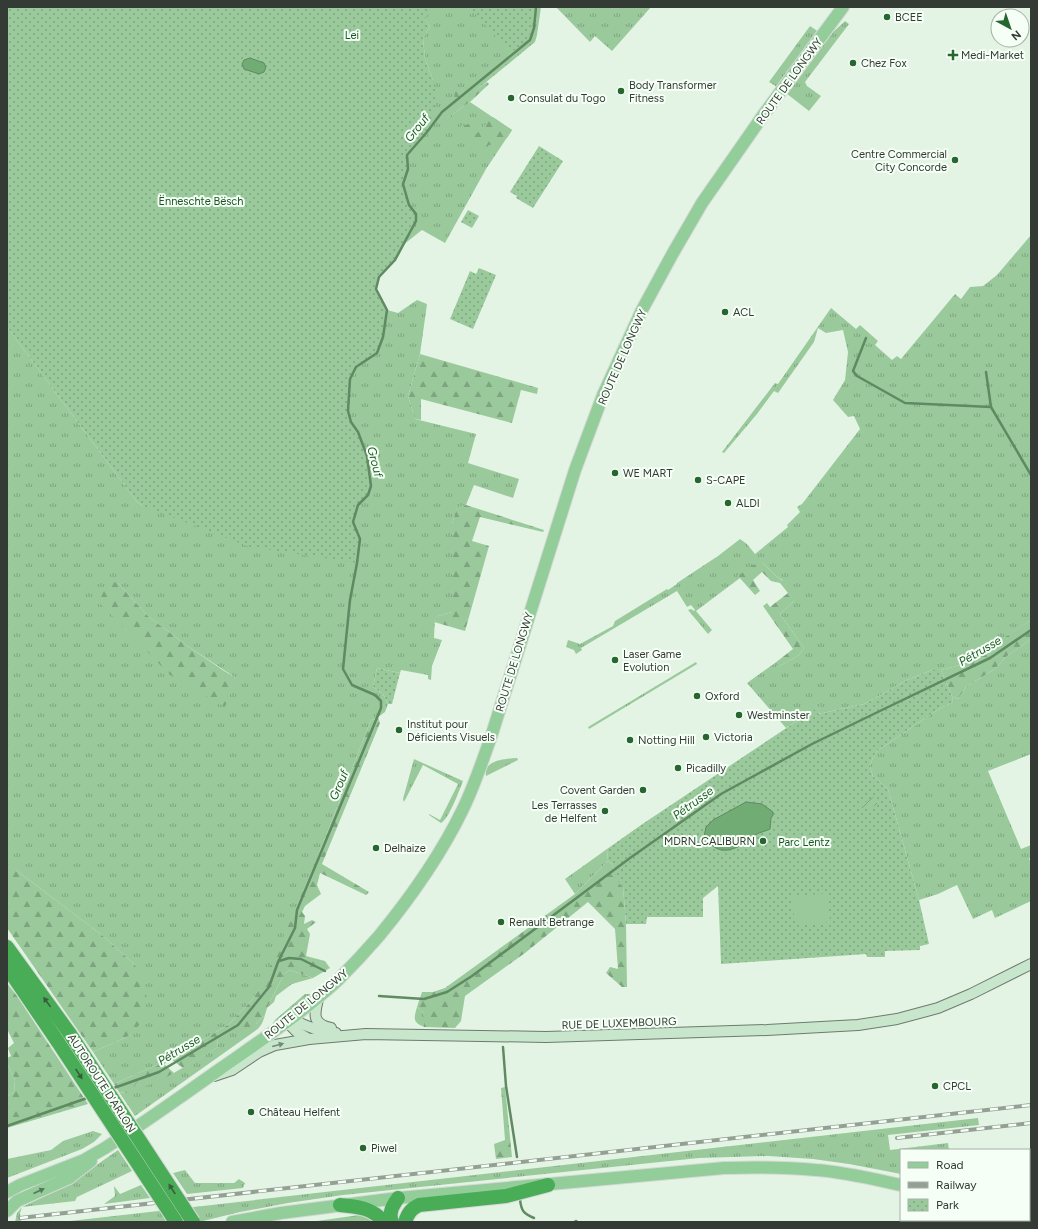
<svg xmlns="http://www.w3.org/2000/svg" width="1038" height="1229" font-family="Figtree,sans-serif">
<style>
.grass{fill:url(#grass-tufts);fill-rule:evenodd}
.forest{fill:url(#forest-firs)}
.park{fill:url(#park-dots)}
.garden{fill:url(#garden-furrows)}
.pitch{fill:#9aca9c}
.water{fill:#71ac75;stroke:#5f8a62}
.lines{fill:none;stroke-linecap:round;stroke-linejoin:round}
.stream{stroke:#5f8a62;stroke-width:2.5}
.secondary-casing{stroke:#6d7b6e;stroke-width:12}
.primary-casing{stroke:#d6d8d6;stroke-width:14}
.motorway-casing{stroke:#d6d8d6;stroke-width:16}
.secondary{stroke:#c8e6cc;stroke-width:10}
.primary{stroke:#92cd9a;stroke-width:12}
.motorway{stroke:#49ac56;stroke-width:14}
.rail-casing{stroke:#95a095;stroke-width:4}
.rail{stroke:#f5fff6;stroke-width:2.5;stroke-dasharray:8;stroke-linecap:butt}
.motorway-bridge-casing{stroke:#d6d8d6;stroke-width:16;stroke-linecap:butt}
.motorway-bridge{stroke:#49ac56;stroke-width:14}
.oneway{fill:#3a5c3e}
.oneway2{fill:#778778}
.oneway3{fill:#5a755d}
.poi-dot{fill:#26662f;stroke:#f5fff6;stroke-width:1.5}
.labels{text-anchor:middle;stroke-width:4;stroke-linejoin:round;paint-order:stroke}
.poi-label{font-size:11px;fill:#343a34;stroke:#f5fff6;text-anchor:start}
.park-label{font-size:11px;fill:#175621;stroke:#f5fff6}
.street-label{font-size:11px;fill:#343a34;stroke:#f5fff6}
.water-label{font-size:12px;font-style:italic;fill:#1b5a25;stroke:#f5fff6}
</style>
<defs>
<pattern id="grass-tufts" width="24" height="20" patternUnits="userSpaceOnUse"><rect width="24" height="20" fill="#9aca9c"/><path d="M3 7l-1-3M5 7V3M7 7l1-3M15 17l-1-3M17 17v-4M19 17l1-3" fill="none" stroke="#7ea580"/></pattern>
<pattern id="forest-firs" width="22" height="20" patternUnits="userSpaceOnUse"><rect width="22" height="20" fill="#9aca9c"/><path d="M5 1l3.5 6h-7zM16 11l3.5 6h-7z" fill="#7ea580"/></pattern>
<pattern id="park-dots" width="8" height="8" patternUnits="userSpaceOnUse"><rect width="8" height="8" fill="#9aca9c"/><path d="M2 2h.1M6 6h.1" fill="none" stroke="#7ea580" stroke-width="1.8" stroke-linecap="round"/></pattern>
<pattern id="garden-furrows" width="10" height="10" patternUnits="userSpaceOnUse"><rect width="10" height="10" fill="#9aca9c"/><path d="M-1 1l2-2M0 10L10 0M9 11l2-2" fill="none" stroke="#7ea580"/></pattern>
</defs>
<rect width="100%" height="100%" fill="#e4f4e4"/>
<g class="grass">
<polygon points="416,7 541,7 537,35 535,42 468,97 453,103 447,118 470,102 512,130 486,169 445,243 422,230 403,245 416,221 416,214 409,205 403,184 408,169 407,155 413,147 433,80 425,59 423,38 430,26"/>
<polygon points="556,7 651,7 612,51 595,36 590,42"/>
<polygon points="845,21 849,24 805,82 807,86 821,96 809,111 782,90 769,82 810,26 828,38 833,32"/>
<polygon points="1031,235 1031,620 985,651 960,665 941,670 932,670 907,680 879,696 864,704 818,714 820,706 786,728 747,683 775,663 778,667 799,655 804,648 780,614 794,601 782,580 776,576 763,563 738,576 740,578 696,611 712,630 708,634 688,610 691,609 694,611 695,610 691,605 687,607 677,591 581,648 582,650 576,654 574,650 566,647 568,640 580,644 613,626 615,621 667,589 668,590 677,584 677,583 718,556 740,539 747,544 755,554 788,527 787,525 800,512 797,507 802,504 816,486 860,429 854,416 848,417 833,400 845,380 848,352 843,330 826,333 818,328 814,342 778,393 774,391 757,414 724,453 722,452 775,383 778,384 831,308 856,329 860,325 878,341 875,345 892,360 897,356 901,359 955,294 961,299 970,287 983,286 997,275"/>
<path d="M417 300 427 304 420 354 408 396 415 419 476 434 468 463 519 479 513 498 474 485 466 505 457 508 452 524V612L435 617 434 638 442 640 432 666 431 680 428 679V675L401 670 400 673 377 668 373 687 383 694 388 704 385 712 378 717 380 723 376 719 371 720 316 861 267 976 252 1000 229 1024 171 1059 164 1064 154 1066 114 1084 93 1052 131 1035 134 964 103 936 16 870H7V327L137 502 143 506 360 539 353 522 358 505 368 495 358 432 351 422 348 411 350 379 356 367 377 353 383 337 387 310 398 313ZM118 583 148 616 186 645 236 678 100 602Z"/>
<polygon points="1031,639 1031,754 988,771 1021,849 1031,845 1031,857 1029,859 1031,862 1031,901 995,918 992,910 973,919 957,885 938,894 919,900 888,789 873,776 870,767 872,760 877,751 939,709 953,702 952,696 958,699 967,686 995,669 1006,657"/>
<polygon points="696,662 697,664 589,729 588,727"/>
<path d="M517 758 518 760 486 776C483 760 505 759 517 758Z"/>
<path d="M414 759 463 781C459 791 449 819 441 823L429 815V814L440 820 458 784 423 765 404 802 403 799Z"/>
<polygon points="607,849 608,861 575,894 565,879"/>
<polygon points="290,970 313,978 292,984 276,996 274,1002 267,1008 284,974"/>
<polygon points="305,994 310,994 310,995 274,1023 273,1023 276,1019"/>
<path d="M417 1007 424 1013V1027C412 1022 414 1018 417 1007Z"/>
<path d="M265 1015C263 1022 261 1027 255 1031L135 1116 119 1092 126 1093 138 1080 159 1077H167L218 1047 217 1038 238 1025 256 1024Z"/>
<polygon points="7,1063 15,1080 14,1092 7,1096"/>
<polygon points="978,1118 979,1125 888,1135 890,1150 948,1143 949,1150 901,1150 901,1174 849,1164 813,1159 768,1156 699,1158 343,1195 288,1203 240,1212 199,1222 61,1222"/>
<polygon points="93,1131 102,1134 94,1142 82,1149 7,1178 7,1159 51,1150 63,1141"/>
<polygon points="118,1150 132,1171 77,1197 75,1201 22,1207 20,1213 21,1222 15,1222 17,1213 22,1207 68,1185"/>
<polygon points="185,1170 195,1183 234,1183 239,1179 245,1183 243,1188 187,1194 173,1173"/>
<polygon points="141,1185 150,1198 104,1204 115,1196 114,1186 120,1194"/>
<polygon points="366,1214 379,1222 310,1222"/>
<polygon points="941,1220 989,1220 998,1222 940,1222"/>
</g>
<g class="forest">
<polygon points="487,82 489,84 470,102 447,118 442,112 453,103 455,92 461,89 468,96"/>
<polygon points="493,117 512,130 507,138 482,148 475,138 465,138 460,133 461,126 469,124 473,127 475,135"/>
<polygon points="420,354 538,388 537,394 521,390 512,423 421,399 421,420 415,419 408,396"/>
<polygon points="466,505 544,530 543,532 480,517 472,541 489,546 465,631 434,622 435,617 452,612 452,524 457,507"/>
<polygon points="762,562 776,576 796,591 794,601 780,614 804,648 799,655 778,667 775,663 793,649 763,606 767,603 770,607 788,593 780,583 771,581 762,572 753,580 760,591 755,595 738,576 753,565"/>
<polygon points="108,581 118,583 148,616 186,645 236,679 225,707 170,675 99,602"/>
<polygon points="1031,620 1031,639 1006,657 995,669 967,686 958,699 952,696 941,670 960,665 973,658"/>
<polygon points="376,719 380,723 322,864 369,892 366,895 320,873 317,885 321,894 305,906 302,912 305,916 304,924 312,920 316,922 307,929 310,934 306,956 325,961 330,968 313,978 290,970 284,974 267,1008 265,1015 256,1024 248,1029 238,1025 217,1038 218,1047 183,1068 171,1059 229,1024 252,1000 266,976 316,861 371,720"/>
<polygon points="608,861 612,864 614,870 611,873 623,887 626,924 627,987 622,987 606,973 610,967 618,969 615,929 588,902 525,953 465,996 461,1021 455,1028 424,1027 424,1013 417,1007 422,992 433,992 445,988 575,894"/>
<polygon points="7,870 16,870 103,936 134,964 144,980 147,1000 143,1020 131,1035 93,1052 7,928"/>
<polygon points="7,983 17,996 88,1104 7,1128 7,1096 14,1092 15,1080 7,1063 7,1058 11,1056 8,1048 14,1043 7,1029"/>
<polygon points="164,1064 174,1073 167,1077 159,1077 159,1081 146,1086 138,1080 132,1091 127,1093 119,1092 114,1084 154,1066"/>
<polygon points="505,1087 512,1157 496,1159 494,1144 505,1140 501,1088"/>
</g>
<g class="park">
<polygon points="7,7 433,7 425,19 430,26 423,38 425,59 433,80 437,100 427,132 407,155 408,169 403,184 409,205 416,214 416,221 395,260 379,277 376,289 387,310 383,337 377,353 356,367 350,379 348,411 351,422 358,432 367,456 371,486 368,495 358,505 353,522 360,539 357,563 250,547 143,506 137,502 7,327"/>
<polygon points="469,7 532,7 532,26 528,40 517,50 508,50"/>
<polygon points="539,146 563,161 533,208 516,198 517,196 510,192"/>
<polygon points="468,210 479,216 472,228 461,222"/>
<polygon points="479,268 496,275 473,329 450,319 470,271 476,274"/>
<polygon points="377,668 400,673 392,704 388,704 383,694 373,687"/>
<polygon points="932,670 941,670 952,696 953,702 939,709 877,751 872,760 870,767 873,776 888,789 919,900 929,944 920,946 920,950 885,951 885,957 867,957 866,954 721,964 718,886 703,898 703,917 647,917 646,924 626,924 623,887 610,873 614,870 612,864 608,861 607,849 641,825 821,705 818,714 864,704 879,696 907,680"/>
</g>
<polygon class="garden" points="873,797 878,805 862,809 861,805"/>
<polygon class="pitch" points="827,893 830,922 810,925 809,922 795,924 792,897"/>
<g class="water">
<polygon points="250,58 264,63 266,67 264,72 259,74 244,69 242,64 244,60"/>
<path d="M746 802 762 804 773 812V815L771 818 770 829C766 831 760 832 755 835 752 837 749 841 745 843 728 853 717 854 704 837L706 827 713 820Z"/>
</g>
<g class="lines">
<g class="stream">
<polyline points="866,338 853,371 857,376 905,403 991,407"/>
<polyline points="986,372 991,407 1031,475"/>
<polyline points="279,961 289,958 301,959 325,971"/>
<polyline points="379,996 424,999 447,992 472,976 630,858 721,794 812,744 884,709 990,658 1031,630"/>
<polyline points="503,1047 506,1086 517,1157"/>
<polyline points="111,1089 159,1072 238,1025 269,987 278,962 295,928 297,910 381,708 381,701 375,695 352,685 343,669 350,600 357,563 360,539 353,522 358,505 368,495 371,486 367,456 358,432 351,422 348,411 350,379 356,367 377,353 383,337 387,310 376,289 379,277 395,260 416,221 416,214 409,205 403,184 408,169 407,155 427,132 442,112 530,40 534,28 536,7"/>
<polyline points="7,1126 90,1097"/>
<path d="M520 1199C521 1211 524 1214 534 1218"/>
<polyline points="574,1222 576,1221 577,1222"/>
</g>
<g class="secondary-casing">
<g id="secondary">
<path d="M319 996C315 1011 310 1024 331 1028"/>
<path d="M291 1019C305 1026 319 1032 336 1033"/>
<polyline points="287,1022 297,1032 309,1039"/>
<polyline points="214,1076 232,1070 259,1052 275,1045 309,1039 366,1034 546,1037 767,1030 858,1025 897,1019 938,1008 971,994 1031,964"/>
</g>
</g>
<g class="primary-casing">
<g id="primary">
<path d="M7 1192 20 1185 84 1160 105 1148C144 1123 182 1096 220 1069 260 1041 301 1014 338 980 352 966 366 951 379 936 411 897 440 856 462 811 474 787 482 762 491 737L575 470 603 395 642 310 673 253 702 203 764 114 843 7"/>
<polyline points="7,1211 17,1201 69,1178 91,1161"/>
<polyline points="1029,1215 1031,1215"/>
<path d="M232 1222 281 1213 398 1198 724 1168C755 1167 786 1167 816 1170 845 1172 873 1179 901 1185"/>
</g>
</g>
<g class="motorway-casing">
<g id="motorway">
<polyline points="7,947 70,1034"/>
<polyline points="7,967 58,1042"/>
<path d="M340 1205C358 1207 371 1207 384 1222"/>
<path d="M392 1222C388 1213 393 1205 398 1198"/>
<path d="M405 1222C408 1213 411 1209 419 1205L506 1196 548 1185"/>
</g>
</g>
<use href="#secondary" class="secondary"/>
<use href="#primary" class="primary"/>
<use href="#motorway" class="motorway"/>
<g class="rail-casing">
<g id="rail">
<polyline points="897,1138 1031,1123"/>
<polyline points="20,1218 1031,1105"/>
</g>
</g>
<use href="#rail" class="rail"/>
<g class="motorway-bridge-casing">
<g id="motorway-bridge">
<polyline points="70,1034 193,1222"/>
<polyline points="58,1042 176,1222"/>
</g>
</g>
<use href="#motorway-bridge" class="motorway-bridge"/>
</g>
<defs><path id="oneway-solid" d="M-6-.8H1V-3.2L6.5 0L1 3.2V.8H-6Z"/></defs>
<g class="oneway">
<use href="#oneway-solid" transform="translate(47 1002) rotate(-126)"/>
<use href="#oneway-solid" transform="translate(79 1074) rotate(57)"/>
<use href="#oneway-solid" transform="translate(172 1189) rotate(-123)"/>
</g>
<use class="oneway2" href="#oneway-solid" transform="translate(278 1045) rotate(-15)"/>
<use class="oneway3" href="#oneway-solid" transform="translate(39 1191) rotate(-24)"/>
<g class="poi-dot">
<circle cx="887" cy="17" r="4"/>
<path d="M951 49h4v4h4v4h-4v4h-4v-4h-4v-4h4z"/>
<circle cx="853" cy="63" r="4"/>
<circle cx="621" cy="91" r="4"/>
<circle cx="511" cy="98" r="4"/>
<circle cx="955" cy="160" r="4"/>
<circle cx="725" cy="312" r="4"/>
<circle cx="615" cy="473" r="4"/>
<circle cx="698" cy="480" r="4"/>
<circle cx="728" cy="503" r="4"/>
<circle cx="615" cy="660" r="4"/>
<circle cx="697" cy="696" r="4"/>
<circle cx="739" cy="715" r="4"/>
<circle cx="399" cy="730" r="4"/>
<circle cx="706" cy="737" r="4"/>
<circle cx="630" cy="740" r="4"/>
<circle cx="678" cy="768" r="4"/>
<circle cx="643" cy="790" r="4"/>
<circle cx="605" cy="811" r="4"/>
<circle cx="763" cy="841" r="4"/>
<circle cx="376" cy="848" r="4"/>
<circle cx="501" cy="922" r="4"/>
<circle cx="935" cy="1086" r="4"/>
<circle cx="251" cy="1112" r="4"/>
<circle cx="363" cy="1148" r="4"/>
</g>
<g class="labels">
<g class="poi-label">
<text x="895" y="21">BCEE</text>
<text x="961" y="59">Medi-Market</text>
<text x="861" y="67">Chez Fox</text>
<text x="629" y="89">Body Transformer<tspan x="629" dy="13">Fitness</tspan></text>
<text x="519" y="102">Consulat du Togo</text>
<text x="947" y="158" text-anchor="end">Centre Commercial<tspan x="947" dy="13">City Concorde</tspan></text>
<text x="733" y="316">ACL</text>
<text x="623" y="477">WE MART</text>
<text x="706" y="484">S-CAPE</text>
<text x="736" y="507">ALDI</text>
<text x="623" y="658">Laser Game<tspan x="623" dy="13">Evolution</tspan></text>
<text x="705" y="700">Oxford</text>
<text x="747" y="719">Westminster</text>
<text x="407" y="728">Institut pour<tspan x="407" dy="13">Déficients Visuels</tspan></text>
<text x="714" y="741">Victoria</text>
<text x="638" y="744">Notting Hill</text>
<text x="686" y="772">Picadilly</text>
<text x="635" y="794" text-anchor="end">Covent Garden</text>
<text x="597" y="809" text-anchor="end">Les Terrasses<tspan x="597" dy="13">de Helfent</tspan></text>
<text x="755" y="845" text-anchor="end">MDRN_CALIBURN</text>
<text x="384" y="852">Delhaize</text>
<text x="509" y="926">Renault Betrange</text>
<text x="943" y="1090">CPCL</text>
<text x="259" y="1116">Château Helfent</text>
<text x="371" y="1152">Piwel</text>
</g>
<g class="park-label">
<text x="352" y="39">Lei</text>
<text x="201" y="205">Ënneschte Bësch</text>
<text x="804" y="846">Parc Lentz</text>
</g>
<g class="street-label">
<text transform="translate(789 81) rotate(-54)" y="4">ROUTE DE LONGWY</text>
<text transform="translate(622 357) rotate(-66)" y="4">ROUTE DE LONGWY</text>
<text transform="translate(514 662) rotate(-73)" y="4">ROUTE DE LONGWY</text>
<text transform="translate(306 1004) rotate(-39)" y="4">ROUTE DE LONGWY</text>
<text transform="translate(619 1023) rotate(-2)" y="4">RUE DE LUXEMBOURG</text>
<text transform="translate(102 1083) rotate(57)" y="4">AUTOROUTE D'ARLON</text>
</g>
<g class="water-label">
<text transform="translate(417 128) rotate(-51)" y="4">Grouf</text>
<text transform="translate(375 462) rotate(76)" y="4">Grouf</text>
<text transform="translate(980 651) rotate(-30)" y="4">Pétrusse</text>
<text transform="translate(339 785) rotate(-67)" y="4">Grouf</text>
<text transform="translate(693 803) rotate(-36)" y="4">Pétrusse</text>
<text transform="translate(179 1050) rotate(-31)" y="4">Pétrusse</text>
</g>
</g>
<rect width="1038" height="1229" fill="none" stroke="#343a34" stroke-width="16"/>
<rect x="900" y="1149" width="130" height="72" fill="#f5fff6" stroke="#a8b0a8"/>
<rect x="908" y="1162" width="20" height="6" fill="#92cd9a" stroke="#a8b0a8"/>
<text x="936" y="1169" font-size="12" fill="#343a34">Road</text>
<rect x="908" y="1182" width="20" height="6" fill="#95a095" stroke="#a8b0a8"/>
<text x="936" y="1189" font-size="12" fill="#343a34">Railway</text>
<rect x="908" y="1199" width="20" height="12" fill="url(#park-dots)" stroke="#a8b0a8"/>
<text x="936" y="1209" font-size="12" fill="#343a34">Park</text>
<g transform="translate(1010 28) rotate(140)"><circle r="19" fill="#f5fff6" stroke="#a8b0a8"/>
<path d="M0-3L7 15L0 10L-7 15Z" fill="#26662f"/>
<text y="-6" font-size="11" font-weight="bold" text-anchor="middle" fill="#343a34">N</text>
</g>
</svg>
